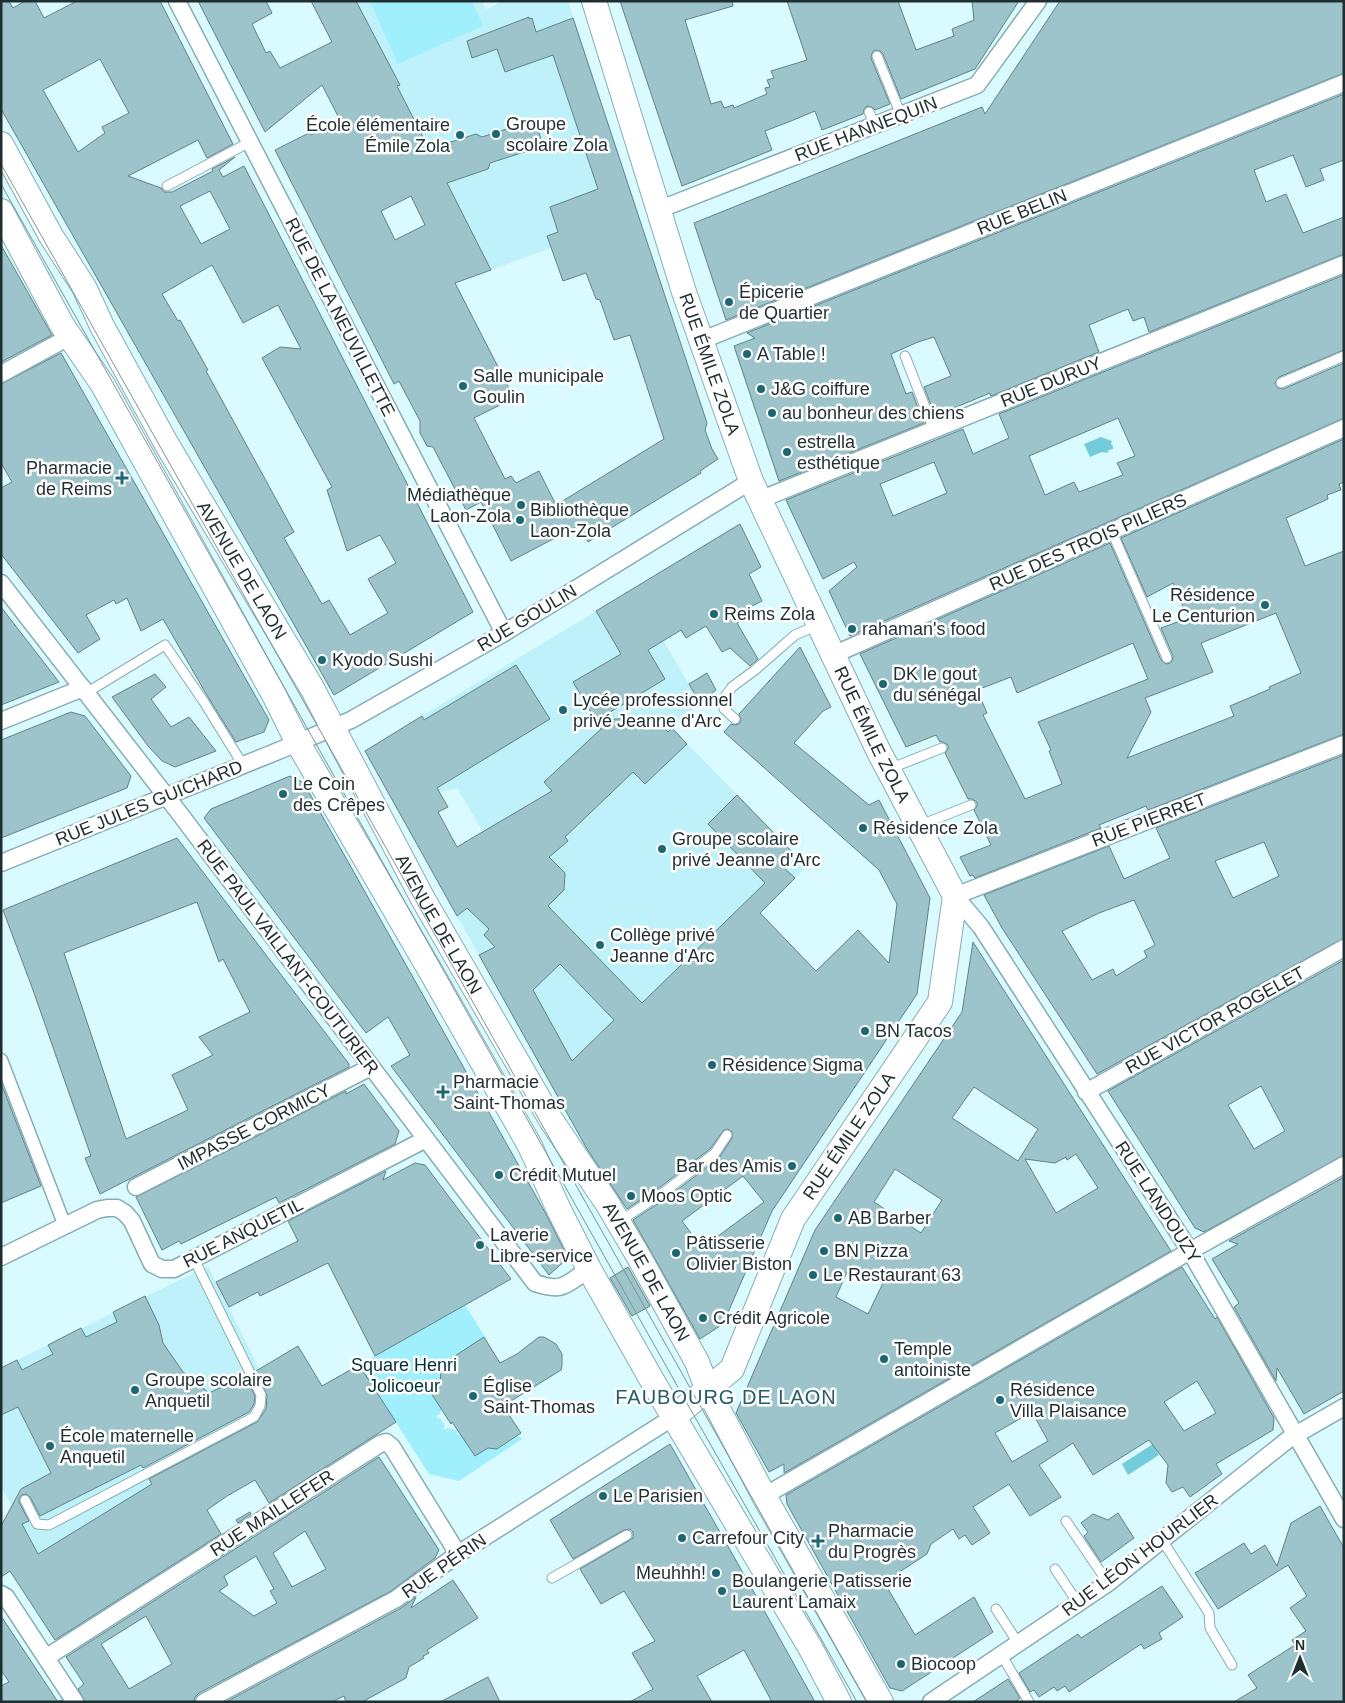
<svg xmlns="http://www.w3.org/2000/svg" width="1345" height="1703" font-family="Helvetica,sans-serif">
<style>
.built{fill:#bef1f9}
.green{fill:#9feffc}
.water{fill:#72ccda}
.building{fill:#9dc4ca;stroke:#5e8389;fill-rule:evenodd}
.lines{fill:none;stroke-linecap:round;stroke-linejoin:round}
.service-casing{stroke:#87adb4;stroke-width:11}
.pedestrian-casing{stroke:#87adb4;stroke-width:15}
.minor-casing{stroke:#87adb4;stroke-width:19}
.secondary-casing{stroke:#87adb4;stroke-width:26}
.service{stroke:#fff;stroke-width:9}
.pedestrian{stroke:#fff;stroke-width:12}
.minor{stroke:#fff;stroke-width:16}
.secondary{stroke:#fff;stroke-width:24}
.tram{stroke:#7c9498;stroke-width:1}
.poi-dot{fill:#1c6771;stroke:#fff;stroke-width:2}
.labels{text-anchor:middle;stroke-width:5;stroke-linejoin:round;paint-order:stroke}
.poi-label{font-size:18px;fill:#1f2e31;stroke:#fff;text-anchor:start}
.street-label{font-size:18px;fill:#1f2e31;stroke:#fff}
.park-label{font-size:18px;fill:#012f35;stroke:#fff}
.quarter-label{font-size:20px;letter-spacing:1px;fill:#265e67;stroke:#fff}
</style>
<rect width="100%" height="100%" fill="#d9faff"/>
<g class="built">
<polygon points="311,1 482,1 486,9 504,1 568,1 639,216 455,283"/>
<polygon points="633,589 700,703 672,728 807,866 563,1106 457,916 483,832 457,788 429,795 399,813 381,780 438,746 422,716"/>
<polygon points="208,1266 280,1411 38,1554 1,1486 1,1368"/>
</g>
<g class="green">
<polygon points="370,1 472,1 483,26 398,64"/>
<polygon points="465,1305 485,1337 465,1350 463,1349 463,1352 445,1363 442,1363 442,1366 453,1379 432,1392 442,1407 440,1414 436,1416 437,1418 440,1418 445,1426 444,1428 445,1430 447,1428 457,1430 457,1434 460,1434 475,1456 495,1444 496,1449 498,1449 517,1436 519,1437 519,1435 522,1439 459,1481 429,1474 359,1365"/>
</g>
<g class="water">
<polygon points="1101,437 1112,441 1111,444 1113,446 1113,449 1109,450 1107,453 1102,452 1090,457 1084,444"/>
<polygon points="1153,1444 1159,1455 1128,1475 1122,1464"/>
</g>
<g class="building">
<path d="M1 1H9L13 8 25 1H35L44 18 77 1H160L233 144 207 158 198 140 128 176 161 188 164 192H172L213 171 212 169 235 157 219 170 223 177 244 166 473 612 334 695 1 109ZM100 59 129 113 102 127 105 133 78 152 43 90ZM210 191 230 229 201 244 180 206ZM212 265 243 323 278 305 301 349 280 347 262 358 332 487 327 490 347 551 380 535 396 563 368 579 388 613 350 635 329 600 322 604 284 538 294 532 206 371 208 370 180 320 178 321 162 294Z"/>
<path d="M198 1H266L272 13 252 24 266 53 270 51 280 68 332 42 311 1H356L400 85 397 86 429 149 476 134 482 137 535 120 543 146 490 163 488 169 447 183 491 270 455 283 514 398 474 418 505 479 511 476 516 483 539 471 556 505 664 439 630 335 614 340 600 300 596 299 586 273 563 281 547 236 558 232 550 207 598 189 553 55 505 72 497 49 472 58 467 41 529 17V19L532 18 536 32 573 18 707 423 705 430 712 449 718 459 700 471 701 473 588 542 580 525 511 561 481 502 466 510 433 447 427 446 420 433V421L399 381 394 384 275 150 309 133 311 135 340 120 322 85 265 132ZM411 196 425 225 395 240 381 211Z"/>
<polygon points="620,1 732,1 733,6 685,20 711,104 721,101 724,108 733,105 734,108 767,94 765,88 770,87 767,80 774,78 771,71 807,60 787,1 898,1 916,50 954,36 952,29 974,20 972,1 1019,1 975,69 901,99 883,54 880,51 875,50 872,53 871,58 890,104 875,110 872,107 867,106 864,109 863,114 822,130 815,111 791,121 765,131 772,150 682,186"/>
<polygon points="1060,1 1344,1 1344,73 726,320 694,223 982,107 985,114"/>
<polygon points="1344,94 1344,160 1320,169 1324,180 1306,187 1293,155 1254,170 1266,202 1286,194 1303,233 1344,217 1344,254 1149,332 1144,317 1133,321 1128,309 1089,325 1099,352 991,396 990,393 954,408 955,410 936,418 924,387 951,376 934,337 918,342 891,354 906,394 912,392 924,423 779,481 734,346 755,338 747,333"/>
<polygon points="1,245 52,335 1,362"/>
<path d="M1344 275V350L1279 377 1275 383 1278 388 1283 389 1344 363V418L850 636 829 591 857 567 854 562 823 579 786 500 963 429 973 454 1009 438 999 414ZM1118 418 1135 456 1117 463 1123 475 1079 492 1074 482 1045 495 1029 456ZM934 462 947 493 893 516 880 484Z"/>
<polygon points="61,353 269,720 264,732 236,742 205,692 163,619 141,631 127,598 116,604 114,600 86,615 100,639 78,653 1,554 1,488 12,482 1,463 1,384"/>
<path d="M1344 439V482L1339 484 1341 490 1327 495 1328 499 1286 518 1305 566 1344 551V734L1148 810 1146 806 1099 825 1101 828 975 878 973 875 970 876 960 857 991 845 974 810 977 806V802L972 799H968L945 753 948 749V745L943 742H940L936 735 906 747 860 654 1110 543 1161 660 1166 664 1170 663 1172 661 1173 656 1161 628 1188 618 1173 583 1147 597 1121 538ZM1276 613 1301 673 1269 687 1270 689 1230 706 1234 716 1127 758 1151 712 1145 698 1213 672 1201 643ZM1133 643 1148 679 1038 722 1051 750 1049 751 1062 784 1025 799 983 715 987 713 977 690 1011 677 1017 693Z"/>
<path d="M740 524 761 567 749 574 762 601 748 608 752 615 737 623 758 659 750 666 730 648 722 652 706 626 686 638 681 630 648 650 665 679 597 720 654 717 668 732 672 728 687 744 645 784 633 772 565 837 568 841 549 857 565 873 564 890 548 906 642 1003 765 883 708 824 737 795 795 855 783 867 795 878 760 913 816 971 858 930 889 963 897 904 879 870 724 732 731 724 734 725 739 724 741 720 739 714 800 647 831 707 823 711 794 743 869 805 879 800 930 898 917 994 772 1211 723 1324 700 1339 633 1220 668 1197 719 1158 732 1138V1132L728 1129 724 1130 710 1149 660 1187 627 1209 587 1149 479 955 495 947 484 935 489 929 467 908 457 916 365 751 422 716 424 720 516 665 550 719 437 788 448 807 438 812 457 847 552 791 544 782 601 729 573 682 621 654 596 611ZM560 964 614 1020 572 1061 533 990ZM743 1176 764 1202 702 1248 682 1221Z"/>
<polygon points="1,607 59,682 1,705"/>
<polygon points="707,673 716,690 700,703 689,684"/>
<polygon points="155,674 166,687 151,699 171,727 189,717 216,751 175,767 162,761 148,746 112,697"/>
<polygon points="71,712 85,716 131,776 127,788 1,838 1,740"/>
<path d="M1344 755V938L1097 1074 1002 928 984 895 1109 846 1124 879 1170 858 1156 828ZM1264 842 1279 876 1233 898 1215 861ZM1134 900 1155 945 1144 951 1147 957 1116 976 1113 969 1092 980 1062 931 1099 913Z"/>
<polygon points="290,776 302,782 306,787 546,1214 568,1258 549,1275 391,1066 410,1055 388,1017 366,1033 204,818 211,809"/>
<path d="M177 838 349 1064V1067L100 1194 85 1158 91 1156 33 990 3 910ZM197 902 219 962 223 959 250 1012 199 1037 213 1055 172 1075 188 1110 126 1139 64 953Z"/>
<path d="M973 942 1171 1251 784 1473V1464L769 1472 736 1413 815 1230 962 1012ZM974 1087 1038 1129 1018 1161 952 1118ZM1076 1154 1098 1188 1056 1213 1025 1159 1055 1163 1066 1157 1067 1160ZM895 1169 942 1200 921 1233 874 1202ZM850 1265 883 1283 868 1314 836 1297Z"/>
<path d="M1344 960V1155L1204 1232 1195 1228 1108 1091ZM1261 1086 1285 1131 1254 1149 1228 1105Z"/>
<polygon points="1,1083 41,1186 1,1203"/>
<polygon points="364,1084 399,1131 395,1144 279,1203 276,1197 181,1244 179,1241 162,1250 136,1197 346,1091 346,1094"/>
<polygon points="415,1163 425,1165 511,1279 375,1356 328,1263 260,1296 258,1292 229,1307 216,1282 298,1241 288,1221 386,1171 383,1180"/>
<polygon points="1344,1177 1344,1391 1304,1414 1277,1368 1276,1381 1234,1307 1239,1303 1212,1259 1238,1244 1229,1241"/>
<polygon points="628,1267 650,1306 632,1316 610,1278"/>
<path d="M1182 1267 1215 1319 1217 1317 1274 1418 1273 1430 1216 1464 1222 1474 1190 1497 1183 1487 1172 1492 1166 1483 1168 1465 1149 1440 1093 1475 1073 1443 1039 1465 1061 1497 1030 1516 1009 1484 973 1507 990 1533 972 1545 965 1535 959 1539 953 1529 931 1544 927 1554 884 1582 915 1635 974 1597 993 1632 902 1691 890 1688 787 1504 786 1495ZM1197 1381 1216 1413 1184 1431 1164 1402ZM1032 1412 1048 1441 1012 1462 995 1433Z"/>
<polygon points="145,1296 159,1325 163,1343 183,1372 209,1393 245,1376 255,1396 254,1404 249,1412 143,1468 141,1465 40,1516 30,1497 26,1494 22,1495 19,1499 19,1502 29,1521 22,1524 38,1554 152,1484 149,1479 257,1422 266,1409 267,1396 256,1371 298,1346 322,1386 359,1365 396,1422 269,1503 255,1480 227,1496 207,1510 221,1534 55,1640 10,1571 1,1577 1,1526 21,1489 51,1473 18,1407 1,1415 1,1368 17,1360 22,1370 53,1354 48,1345 81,1328 86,1337 117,1322 113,1312"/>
<polygon points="484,1337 500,1363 517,1354 539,1337 544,1337 556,1344 562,1354 562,1366 561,1370 503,1406 521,1433 497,1449 488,1448 475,1456 452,1422 451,1424 431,1393 440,1387 441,1365"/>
<polygon points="670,1444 751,1587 815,1702 772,1702 744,1650 697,1676 712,1702 630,1702 653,1689 632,1653 655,1641 624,1591 601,1604 580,1569 630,1540 633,1538 633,1532 630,1529 624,1530 573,1559 550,1520"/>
<path d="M379 1457 439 1550 435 1558 391 1591 199 1693 195 1697 194 1702H85L78 1689 84 1684 66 1657ZM305 1531 326 1569 292 1587 273 1553ZM256 1556 274 1589 270 1591 277 1603 254 1616 219 1591 228 1585 224 1576ZM146 1616 172 1664 129 1689 101 1644Z"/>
<polygon points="1320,1506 1344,1548 1344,1702 1234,1702 1257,1688 1248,1675 1295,1645 1292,1640 1306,1631 1290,1608 1307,1596 1288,1565 1218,1609 1195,1573 1244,1543 1251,1554 1265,1545 1277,1566 1291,1523"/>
<polygon points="250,1512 251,1514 238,1523 236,1520"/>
<polygon points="1118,1513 1134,1538 1101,1562 1084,1536 1088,1532 1081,1523 1093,1514 1108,1520"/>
<polygon points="453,1580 478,1618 427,1650 429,1653 423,1656 424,1658 409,1667 406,1678 362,1702 346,1702 344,1696 332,1702 226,1702 401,1608 416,1597 411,1608"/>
<polygon points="1162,1586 1183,1617 1159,1633 1162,1639 1144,1649 1141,1644 1069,1692 1065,1686 1057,1691 1054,1687 1039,1697 1034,1690 1030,1692 1019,1673 1078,1634 1081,1638"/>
<polygon points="1,1616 58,1702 61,1700 63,1702 1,1702 1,1686 9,1682 1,1670"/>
<polygon points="488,1677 500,1702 440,1702"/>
<polygon points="1008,1679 1020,1698 1015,1702 973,1702"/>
</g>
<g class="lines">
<g class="service-casing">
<g id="service">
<polyline points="877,56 901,115"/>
<polyline points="869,112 875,125"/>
<polyline points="167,186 250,142"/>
<polyline points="905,356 934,430"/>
<polyline points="1281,383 1344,356"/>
<polyline points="1112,532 1167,658"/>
<polyline points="86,693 165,645 204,702 243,765"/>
<polyline points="735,719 724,709 724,698 732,687 755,670 795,635 818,625"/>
<polyline points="889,769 942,748"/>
<polyline points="918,826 971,805"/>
<polyline points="620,1221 664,1192 715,1153 727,1135"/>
<polyline points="25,1500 37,1524 49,1525 254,1417 260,1406 261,1395 194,1259"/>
<polyline points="1066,1521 1108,1583"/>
<polyline points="1162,1540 1209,1613 1210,1628 1232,1665"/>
<polyline points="1055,1569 1078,1603"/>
<polyline points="552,1578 627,1535"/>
<polyline points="996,1609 1018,1643"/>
<polyline points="1001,1654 1029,1702"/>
</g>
</g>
<g class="pedestrian-casing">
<polyline id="pedestrian" points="1,1060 65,1226"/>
</g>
<g class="minor-casing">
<g id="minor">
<polyline points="177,1 504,633"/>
<polyline points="658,210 977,85 1038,1"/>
<polyline points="700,341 1344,83"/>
<polyline points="1,374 69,337"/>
<polyline points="759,500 1344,264"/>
<path d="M1 583 180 814 535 1283C564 1293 566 1284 589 1269"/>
<polyline points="833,655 1344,428"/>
<polyline points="1,721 83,688"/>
<polyline points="1344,744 955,896 981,927 1190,1251 1344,1519"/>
<polyline points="1,863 283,749 351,720 504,633 751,481"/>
<polyline points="1086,1092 1344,948"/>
<polyline points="136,1187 371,1067"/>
<polyline points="1,1257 97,1210 107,1208 117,1208 125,1213 132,1221 152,1264 162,1269 174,1269 426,1139"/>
<polyline points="764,1496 1190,1251 1344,1165"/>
<polyline points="1,1594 6,1597 75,1702"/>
<polyline points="47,1657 380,1444 386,1442 392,1447 458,1554"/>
<polyline points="204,1702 396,1599 458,1554 675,1416"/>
<polyline points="931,1702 1108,1583 1290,1438 1344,1407"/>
</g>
</g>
<g class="secondary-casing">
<g id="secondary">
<path id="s1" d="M594 1 684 292 751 481 878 750 955 896 940 1002 793 1219 732 1369 675 1416"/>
<path id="s2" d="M1 144 51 236 84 287 102 326 166 443 312 688 423 899 551 1120 607 1203 640 1259 697 1362 707 1388 764 1496 881 1702"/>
<polyline points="1,211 62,325 103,385 273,693 298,743 434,977 530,1146 559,1210 589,1269 653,1382 811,1649 839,1702"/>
</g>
</g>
<use href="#service" class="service"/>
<use href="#pedestrian" class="pedestrian"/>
<use href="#minor" class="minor"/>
<use href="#secondary" class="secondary"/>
<g class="tram">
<polyline points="1,164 867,1702"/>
<polyline points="1,184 688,1405 857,1702"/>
</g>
</g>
<g class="poi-dot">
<circle cx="496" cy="134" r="5"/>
<circle cx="460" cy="135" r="5"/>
<circle cx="729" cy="302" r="5"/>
<circle cx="747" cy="354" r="5"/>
<circle cx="463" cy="386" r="5"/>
<circle cx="761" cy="389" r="5"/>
<circle cx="772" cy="413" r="5"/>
<circle cx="787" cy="452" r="5"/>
<path d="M119.5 470.5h5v5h5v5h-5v5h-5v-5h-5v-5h5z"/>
<circle cx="521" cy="505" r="5"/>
<circle cx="520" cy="520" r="5"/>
<circle cx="1265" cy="605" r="5"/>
<circle cx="714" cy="614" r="5"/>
<circle cx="852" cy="629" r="5"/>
<circle cx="322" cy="660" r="5"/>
<circle cx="883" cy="684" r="5"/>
<circle cx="563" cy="710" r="5"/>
<circle cx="283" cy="794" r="5"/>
<circle cx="863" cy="828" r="5"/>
<circle cx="662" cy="849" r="5"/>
<circle cx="600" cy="945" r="5"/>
<circle cx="865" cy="1031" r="5"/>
<circle cx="712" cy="1065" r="5"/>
<path d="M440.5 1084.5h5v5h5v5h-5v5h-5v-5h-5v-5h5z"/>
<circle cx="792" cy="1166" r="5"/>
<circle cx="499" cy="1175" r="5"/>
<circle cx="631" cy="1196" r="5"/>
<circle cx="838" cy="1218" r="5"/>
<circle cx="480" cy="1245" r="5"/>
<circle cx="824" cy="1251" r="5"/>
<circle cx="676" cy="1253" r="5"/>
<circle cx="813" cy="1275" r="5"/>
<circle cx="703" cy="1318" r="5"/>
<circle cx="884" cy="1359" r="5"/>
<circle cx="135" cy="1390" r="5"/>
<circle cx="473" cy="1396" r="5"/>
<circle cx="1000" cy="1400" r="5"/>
<circle cx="50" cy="1446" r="5"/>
<circle cx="603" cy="1496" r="5"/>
<circle cx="682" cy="1538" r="5"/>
<path d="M815.5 1533.5h5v5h5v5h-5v5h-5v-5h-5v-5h5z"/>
<circle cx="716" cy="1573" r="5"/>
<circle cx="722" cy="1591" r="5"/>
<circle cx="901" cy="1664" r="5"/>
</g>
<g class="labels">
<g class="poi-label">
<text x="506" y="130">Groupe<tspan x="506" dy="21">scolaire Zola</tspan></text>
<text x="450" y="131" text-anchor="end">École élémentaire<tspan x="450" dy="21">Émile Zola</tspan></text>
<text x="739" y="298">Épicerie<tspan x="739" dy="21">de Quartier</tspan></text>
<text x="757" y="360">A Table !</text>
<text x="473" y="382">Salle municipale<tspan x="473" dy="21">Goulin</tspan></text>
<text x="771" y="395">J&amp;G coiffure</text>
<text x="782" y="419">au bonheur des chiens</text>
<text x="797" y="448">estrella<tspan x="797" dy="21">esthétique</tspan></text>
<text x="112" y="474" text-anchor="end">Pharmacie<tspan x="112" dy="21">de Reims</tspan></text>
<text x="511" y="501" text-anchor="end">Médiathèque<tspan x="511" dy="21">Laon-Zola</tspan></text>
<text x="530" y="516">Bibliothèque<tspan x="530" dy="21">Laon-Zola</tspan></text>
<text x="1255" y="601" text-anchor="end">Résidence<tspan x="1255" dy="21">Le Centurion</tspan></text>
<text x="724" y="620">Reims Zola</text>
<text x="862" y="635">rahaman's food</text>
<text x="332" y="666">Kyodo Sushi</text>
<text x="893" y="680">DK le gout<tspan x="893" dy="21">du sénégal</tspan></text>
<text x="573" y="706">Lycée professionnel<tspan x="573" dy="21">privé Jeanne d'Arc</tspan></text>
<text x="293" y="790">Le Coin<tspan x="293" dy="21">des Crêpes</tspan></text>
<text x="873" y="834">Résidence Zola</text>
<text x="672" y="845">Groupe scolaire<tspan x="672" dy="21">privé Jeanne d'Arc</tspan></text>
<text x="610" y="941">Collège privé<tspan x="610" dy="21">Jeanne d'Arc</tspan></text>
<text x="875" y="1037">BN Tacos</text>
<text x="722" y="1071">Résidence Sigma</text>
<text x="453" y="1088">Pharmacie<tspan x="453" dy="21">Saint-Thomas</tspan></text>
<text x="782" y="1172" text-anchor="end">Bar des Amis</text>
<text x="509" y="1181">Crédit Mutuel</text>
<text x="641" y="1202">Moos Optic</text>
<text x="848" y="1224">AB Barber</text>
<text x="490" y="1241">Laverie<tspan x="490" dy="21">Libre-service</tspan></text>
<text x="686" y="1249">Pâtisserie<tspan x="686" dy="21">Olivier Biston</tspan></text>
<text x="834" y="1257">BN Pizza</text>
<text x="823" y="1281">Le Restaurant 63</text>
<text x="713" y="1324">Crédit Agricole</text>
<text x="894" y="1355">Temple<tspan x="894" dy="21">antoiniste</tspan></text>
<text x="145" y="1386">Groupe scolaire<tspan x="145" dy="21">Anquetil</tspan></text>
<text x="483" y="1392">Église<tspan x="483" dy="21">Saint-Thomas</tspan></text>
<text x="1010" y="1396">Résidence<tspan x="1010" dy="21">Villa Plaisance</tspan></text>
<text x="60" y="1442">École maternelle<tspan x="60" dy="21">Anquetil</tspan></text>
<text x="613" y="1502">Le Parisien</text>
<text x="828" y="1537">Pharmacie<tspan x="828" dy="21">du Progrès</tspan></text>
<text x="692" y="1544">Carrefour City</text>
<text x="706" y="1579" text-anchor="end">Meuhhh!</text>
<text x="732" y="1587">Boulangerie Patisserie<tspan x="732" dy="21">Laurent Lamaix</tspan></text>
<text x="911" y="1670">Biocoop</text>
</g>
<g class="street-label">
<text transform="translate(866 129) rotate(-21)" y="6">RUE HANNEQUIN</text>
<text transform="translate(1022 212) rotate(-22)" y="6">RUE BELIN</text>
<text transform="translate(340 317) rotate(63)" y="6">RUE DE LA NEUVILLETTE</text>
<text dy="6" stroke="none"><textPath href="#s1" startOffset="381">RUE ÉMILE ZOLA</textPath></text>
<text transform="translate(1051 382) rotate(-22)" y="6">RUE DURUY</text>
<text transform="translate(1088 542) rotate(-24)" y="6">RUE DES TROIS PILIERS</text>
<text dy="6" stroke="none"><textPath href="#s2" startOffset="490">AVENUE DE LAON</textPath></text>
<text transform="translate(527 618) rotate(-31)" y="6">RUE GOULIN</text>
<text dy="6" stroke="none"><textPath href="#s1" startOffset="786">RUE ÉMILE ZOLA</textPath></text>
<text transform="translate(149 803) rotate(-22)" y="6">RUE JULES GUICHARD</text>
<text transform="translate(1149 820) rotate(-21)" y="6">RUE PIERRET</text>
<text dy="6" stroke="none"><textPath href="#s2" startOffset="895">AVENUE DE LAON</textPath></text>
<text transform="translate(288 957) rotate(53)" y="6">RUE PAUL VAILLANT-COUTURIER</text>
<text transform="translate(1215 1020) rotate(-29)" y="6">RUE VICTOR ROGELET</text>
<text transform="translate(254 1127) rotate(-27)" y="6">IMPASSE CORMICY</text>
<text transform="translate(849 1136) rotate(-56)" y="6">RUE ÉMILE ZOLA</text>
<text transform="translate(1158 1202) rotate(57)" y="6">RUE LANDOUZY</text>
<text transform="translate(243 1233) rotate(-27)" y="6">RUE ANQUETIL</text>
<text dy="6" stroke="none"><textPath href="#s2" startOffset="1300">AVENUE DE LAON</textPath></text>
<text transform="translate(272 1513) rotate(-33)" y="6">RUE MAILLEFER</text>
<text transform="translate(1140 1555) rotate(-37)" y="6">RUE LÉON HOURLIER</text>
<text transform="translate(444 1566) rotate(-35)" y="6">RUE PÉRIN</text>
</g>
<g class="park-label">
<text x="404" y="1371">Square Henri<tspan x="404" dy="21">Jolicoeur</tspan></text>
</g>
<g class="quarter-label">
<text x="726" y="1404">FAUBOURG DE LAON</text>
</g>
</g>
<rect width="1345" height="1703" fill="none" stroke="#1f2e31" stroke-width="5"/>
<g transform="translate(1300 1658)" stroke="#ffffff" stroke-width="4" paint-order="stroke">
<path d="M0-4L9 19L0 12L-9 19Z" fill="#1f2e31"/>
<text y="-8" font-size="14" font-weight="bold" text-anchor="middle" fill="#1f2e31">N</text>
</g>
</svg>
